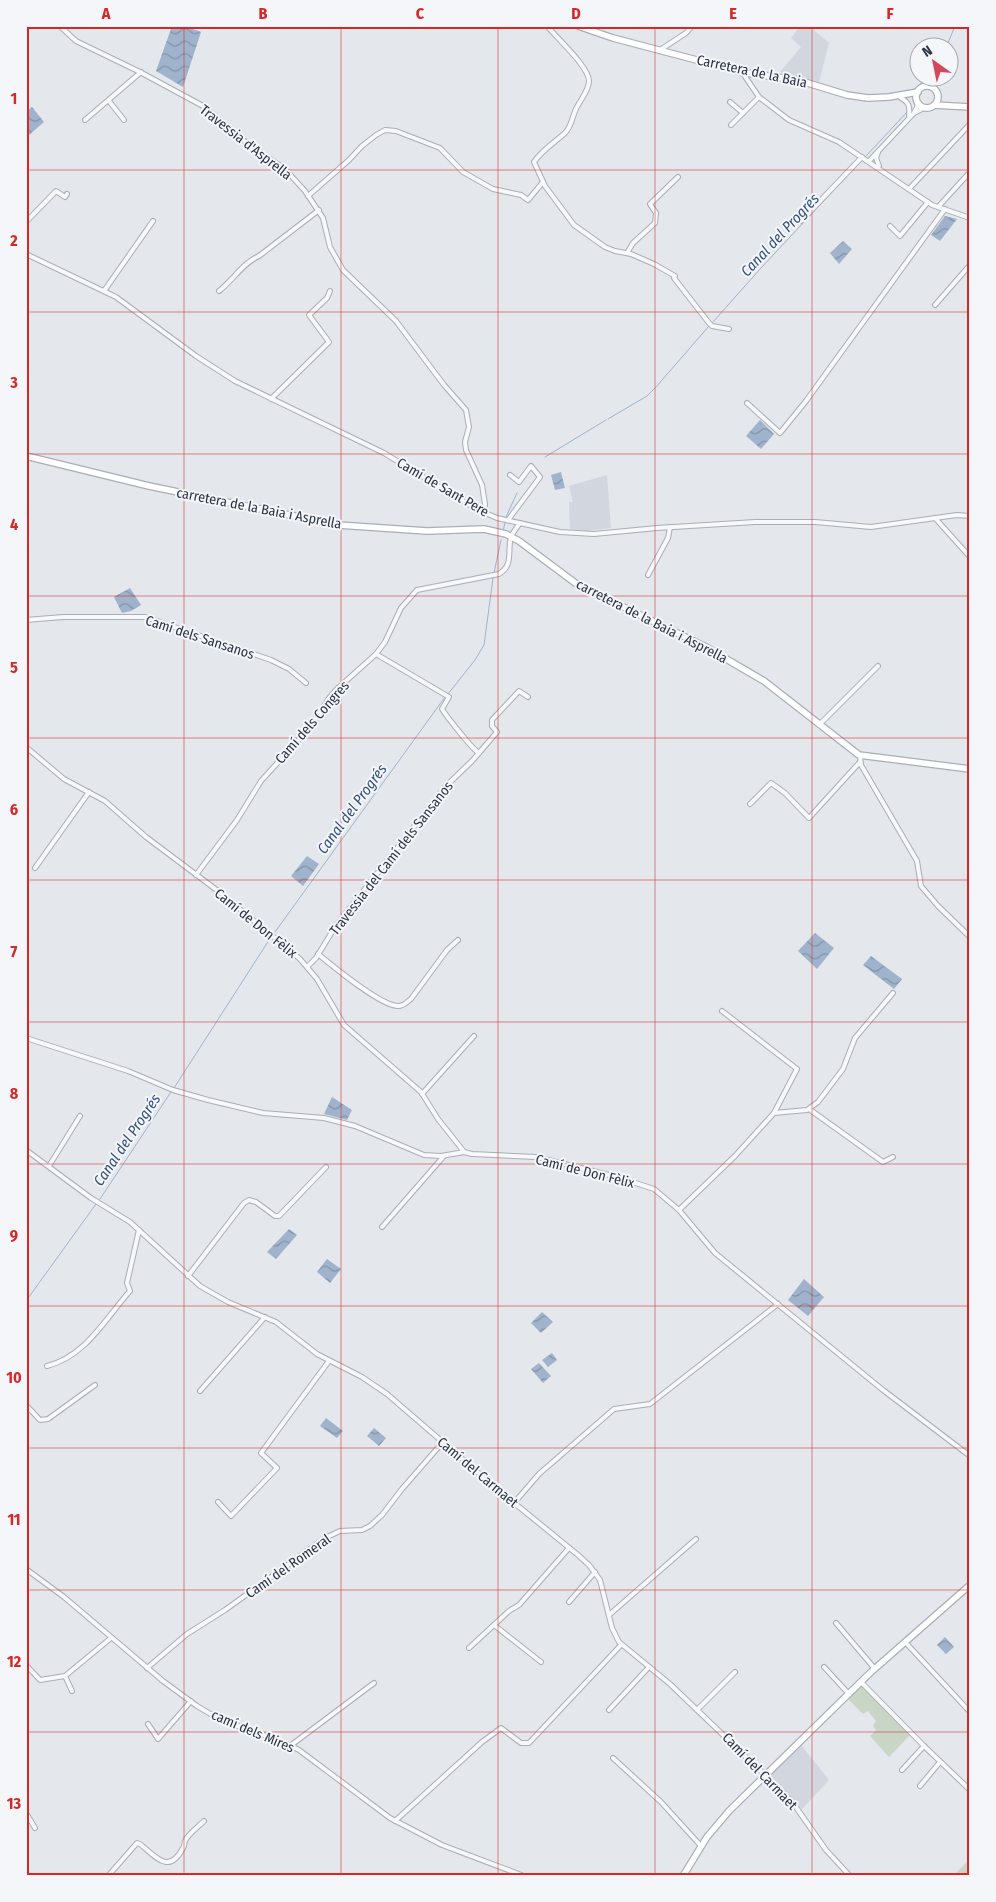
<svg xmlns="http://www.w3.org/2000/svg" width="996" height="1902" font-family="'Fira Sans Condensed',sans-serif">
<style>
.built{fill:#d2d6de}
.green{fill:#c9d6c5}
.water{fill:url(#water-waves)}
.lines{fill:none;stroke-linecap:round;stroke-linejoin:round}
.stream{stroke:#9fb4cc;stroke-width:1}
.street-casing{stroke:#a9aeb7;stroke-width:6}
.secondary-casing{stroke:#a9aeb7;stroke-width:8}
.street{stroke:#f7f8fa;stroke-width:4}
.secondary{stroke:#fff;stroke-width:5.5}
.grid{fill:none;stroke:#d62828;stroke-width:1;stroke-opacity:0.55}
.labels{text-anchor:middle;stroke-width:4;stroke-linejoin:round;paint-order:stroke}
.street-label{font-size:14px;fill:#2b3445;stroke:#f4f6f9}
.water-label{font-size:15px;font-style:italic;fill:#34527a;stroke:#f4f6f9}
.neatline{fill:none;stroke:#d62828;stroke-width:2}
.grid-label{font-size:16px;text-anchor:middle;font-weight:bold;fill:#d62828}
</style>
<defs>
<pattern id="water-waves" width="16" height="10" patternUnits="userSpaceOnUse" patternTransform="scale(1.25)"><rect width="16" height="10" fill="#9fb4cc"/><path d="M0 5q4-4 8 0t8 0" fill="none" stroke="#8293a7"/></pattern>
</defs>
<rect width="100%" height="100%" fill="#e4e7ec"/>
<g class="built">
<polygon points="800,26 809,26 829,43 819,82 780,72 801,47 791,38"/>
<polygon points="607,475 611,528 588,531 570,529 569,502 573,502 569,486"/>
<polygon points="801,1745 829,1780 802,1809 770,1776"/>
</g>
<g class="green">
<polygon points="861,1685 910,1735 889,1757 870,1736 876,1730 873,1726 876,1721 868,1711 863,1714 847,1698"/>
<polygon points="970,1859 970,1876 955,1876 954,1875"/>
</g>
<g class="water">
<polygon points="172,26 185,26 201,32 183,87 156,71"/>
<polygon points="32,107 44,122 28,136 26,112"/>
<polygon points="945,216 957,219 940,241 931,235"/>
<polygon points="843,241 852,249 839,264 830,253"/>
<polygon points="760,420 774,434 761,449 746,436"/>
<polygon points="561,472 565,488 555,490 551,475"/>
<polygon points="130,588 141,605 131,611 122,613 114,597"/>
<polygon points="307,856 319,864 303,886 291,876"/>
<polygon points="815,933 834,948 817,969 798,951"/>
<polygon points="871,956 902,979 894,989 863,965"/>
<polygon points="332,1097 352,1110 347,1120 324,1114"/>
<polygon points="289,1229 297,1235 276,1259 267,1252"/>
<polygon points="327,1259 341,1269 330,1283 317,1272"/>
<polygon points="804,1279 824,1297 808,1316 788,1300"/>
<polygon points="542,1312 553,1322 541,1333 531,1323"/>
<polygon points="552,1353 557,1360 548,1367 542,1360"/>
<polygon points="539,1363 551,1376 543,1383 531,1369"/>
<polygon points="326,1418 343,1431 337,1438 320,1426"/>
<polygon points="374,1428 386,1438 379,1446 367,1436"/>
<polygon points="945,1637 954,1647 946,1654 937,1645"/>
</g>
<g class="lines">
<g class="stream">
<polyline points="946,48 955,26"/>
<polyline points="866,156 908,111"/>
<polyline points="712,323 761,268 862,160"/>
<polyline points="608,419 647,396 656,387 709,326"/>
<polyline points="545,457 606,420"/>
<polyline points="506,517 517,493"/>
<polyline points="503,531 505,523"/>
<polyline points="494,573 501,540"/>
<polyline points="448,694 475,660 484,645 493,578"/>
<polyline points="275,932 445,697"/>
<polyline points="174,1088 271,937"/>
<polyline points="100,1199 171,1092"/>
<polyline points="26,1301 96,1204"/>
</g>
<g class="street-casing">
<g id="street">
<polyline points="60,26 76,41 140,72 203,106 248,144 285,169 305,191 323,218 330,247 343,270 396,321 444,385 466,410 469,427 465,442 466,450 482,485 485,504 484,512"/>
<path d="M547 26C557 38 589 67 589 81 589 91 580 100 576 109 572 117 572 126 565 133 554 143 542 150 534 162L545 186 574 225 605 247 615 251 631 254 654 264 675 276"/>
<polyline points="660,50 686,33 692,26"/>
<polyline points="742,72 759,97 789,120 839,142 932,205 970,218"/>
<path d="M901 98C909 102 910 107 909 116"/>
<polyline points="109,101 124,120"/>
<polyline points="730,102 743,113"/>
<polyline points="914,113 926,107"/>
<polyline points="85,120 141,72"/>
<polyline points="731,125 759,97"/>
<polyline points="878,152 876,158 879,166"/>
<polyline points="869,161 914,113 919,103"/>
<polyline points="909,189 970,124"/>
<polyline points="308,196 349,160 362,146 376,135 385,130 396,131 440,148 463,172 493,189 521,195 528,200 543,182"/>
<polyline points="938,207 970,172"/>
<polyline points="801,221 862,157"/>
<polyline points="26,222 56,191 65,197 67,194"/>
<polyline points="890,226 900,236 928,202"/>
<polyline points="627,253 633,243 655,223 656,213 650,204 678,177"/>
<polyline points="26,254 116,297 196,356 235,381 384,453 476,509 497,518 560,532 594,534 657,528 755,522 815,522 871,527 957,515 970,516"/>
<polyline points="674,278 709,323 712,326 729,329"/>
<polyline points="104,291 153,221"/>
<path d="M219 291C232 281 244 262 259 256L319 210"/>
<polyline points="935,305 970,265"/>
<polyline points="271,399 329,342 309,315 327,298 330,291"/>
<polyline points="747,403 780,433 806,401 945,209"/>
<polyline points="935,518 970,557"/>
<polyline points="508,520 540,477 531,466 519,482 510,475"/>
<polyline points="648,575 668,538 670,527"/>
<polyline points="26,620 63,617 145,617 271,660 289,669 306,683"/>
<path d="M376 654 449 697 442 709C447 717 473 750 479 753"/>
<polyline points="819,725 878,666"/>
<polyline points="26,747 64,779 105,801 146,837 218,891 300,959 317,979 344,1025 421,1092 438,1119 461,1148 464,1152 472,1154 536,1157 617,1177 654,1189 679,1210 715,1253 883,1390 970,1456"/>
<polyline points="860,755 861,765 917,861 921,886 938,906 970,937"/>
<polyline points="750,804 771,783 785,793 809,818 860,762"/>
<polyline points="35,868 89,792"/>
<path d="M196 875 237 820 261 781 312 725 329 698 337 689 376 654 385 642 401 608 417 590 499 574C514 565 507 551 511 537 513 532 517 527 520 523"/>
<path d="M318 954C334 967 378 1004 397 1006 403 1007 407 1002 411 999L447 950 458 940"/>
<polyline points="307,967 316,958 335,927 446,786 472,761 497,732 492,726 492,720 519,691 528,697"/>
<polyline points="722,1011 797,1069 774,1113"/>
<polyline points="26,1038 128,1071 173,1090 208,1100 263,1113 324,1118 355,1126 424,1155 441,1156 464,1152"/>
<polyline points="422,1094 474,1036"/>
<polyline points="809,1109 883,1162 893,1157"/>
<polyline points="26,1150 91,1198 130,1222 200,1286 228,1302 276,1322 317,1354 362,1377 387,1394 496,1488 578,1555 589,1565 600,1580 612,1628 619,1642 670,1684 765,1775 793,1803 826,1850 850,1876"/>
<polyline points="49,1166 80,1116"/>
<polyline points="679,1210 735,1156 774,1113 807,1110 818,1102 843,1069 855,1038 893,993"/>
<polyline points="382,1227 444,1156"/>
<polyline points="188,1276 244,1203 249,1200 256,1202 275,1216 279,1216 326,1167"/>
<path d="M47 1366C86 1356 105 1319 130 1291L127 1283 139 1230"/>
<polyline points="200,1391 265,1317"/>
<polyline points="26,1405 40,1420 48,1419 95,1385"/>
<polyline points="218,1502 231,1516 277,1468 261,1453 329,1361"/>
<polyline points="514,1503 539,1474 614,1409 650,1404 778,1304"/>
<polyline points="26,1569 64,1597 163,1681 197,1706 219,1719 285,1743 299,1750 390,1818 442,1845 524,1876"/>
<polyline points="569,1602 595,1572"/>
<polyline points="609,1615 696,1539"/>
<polyline points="836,1623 875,1669"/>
<polyline points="494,1625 541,1662"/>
<polyline points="906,1643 970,1712"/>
<polyline points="469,1648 509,1611 519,1605 569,1548"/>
<polyline points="26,1665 40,1680 65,1676 111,1638"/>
<polyline points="824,1667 849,1694"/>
<polyline points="147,1668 187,1634 225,1610 325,1538 340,1531 362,1530 370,1526 382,1515 402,1489 442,1443"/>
<polyline points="65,1676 72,1691"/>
<polyline points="861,1682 924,1746 970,1790"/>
<polyline points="609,1710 649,1667"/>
<polyline points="697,1710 735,1672"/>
<polyline points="148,1724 158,1739 191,1701"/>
<polyline points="290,1746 374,1683"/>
<polyline points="613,1758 661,1802 701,1846"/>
<polyline points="902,1770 924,1746"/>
<polyline points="920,1786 940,1762"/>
<polyline points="26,1813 35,1828"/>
<polyline points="395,1821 482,1742 501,1728 521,1743 529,1743 621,1645"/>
<path d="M108 1876 137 1843 140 1844C156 1857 169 1875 183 1848 185 1846 184 1843 185 1841 188 1834 199 1826 204 1821"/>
</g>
</g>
<g class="secondary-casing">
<g id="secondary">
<polyline points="578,26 613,38 746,73 798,80 847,95 868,98 889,97 918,92"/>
<circle cx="927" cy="97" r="11"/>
<polyline points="934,105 970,107"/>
<polyline points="26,456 149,486 338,525 427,531 484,529 506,534 519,541 578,585 704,646 764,681 859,755 970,769"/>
<polyline points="683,1876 707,1837 729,1811 871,1672 970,1585"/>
</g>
</g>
<use href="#street" class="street"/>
<use href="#secondary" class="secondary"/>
</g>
<path class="grid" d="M184 26V1876M341 26V1876M498 26V1876M655 26V1876M812 26V1876M26 170H970M26 312H970M26 454H970M26 596H970M26 738H970M26 880H970M26 1022H970M26 1164H970M26 1306H970M26 1448H970M26 1590H970M26 1732H970"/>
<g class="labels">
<g class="street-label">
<text transform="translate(752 71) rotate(12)" y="5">Carretera de la Baia</text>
<text transform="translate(246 142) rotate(38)" y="5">Travessia d'Asprella</text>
<text transform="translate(443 487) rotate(30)" y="5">Camí de Sant Pere</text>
<text transform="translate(259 508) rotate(11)" y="5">carretera de la Baia i Asprella</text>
<text transform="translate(652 621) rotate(27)" y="5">carretera de la Baia i Asprella</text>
<text transform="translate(200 637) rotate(18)" y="5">Camí dels Sansanos</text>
<text transform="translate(312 722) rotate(-49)" y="5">Camí dels Congres</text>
<text transform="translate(391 858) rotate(-52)" y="5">Travessia del Camí dels Sansanos</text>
<text transform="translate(256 923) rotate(39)" y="5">Camí de Don Fèlix</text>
<text transform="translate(585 1171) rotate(14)" y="5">Camí de Don Fèlix</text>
<text transform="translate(478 1472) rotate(40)" y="5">Camí del Carmaet</text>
<text transform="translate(288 1566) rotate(-35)" y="5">Camí del Romeral</text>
<text transform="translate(253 1731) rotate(23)" y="5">camí dels Mires</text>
<text transform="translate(760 1771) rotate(46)" y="5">Camí del Carmaet</text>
</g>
<g class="water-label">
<text transform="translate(780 235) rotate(-47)" y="5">Canal del Progrés</text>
<text transform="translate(352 809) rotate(-54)" y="5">Canal del Progrés</text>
<text transform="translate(127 1140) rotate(-56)" y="5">Canal del Progrés</text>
</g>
</g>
<rect width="996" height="1902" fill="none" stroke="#f4f6f9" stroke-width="55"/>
<g transform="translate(934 62) rotate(327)"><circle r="24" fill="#f4f6f9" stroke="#a4a8b1"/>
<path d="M0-4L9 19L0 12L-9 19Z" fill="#d1495b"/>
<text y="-8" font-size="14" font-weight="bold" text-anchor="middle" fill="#2b3445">N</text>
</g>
<rect x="28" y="28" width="940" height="1846" class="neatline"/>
<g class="grid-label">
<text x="106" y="19">A</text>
<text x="263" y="19">B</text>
<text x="420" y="19">C</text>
<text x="576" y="19">D</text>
<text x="733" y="19">E</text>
<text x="890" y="19">F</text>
<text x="14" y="104">1</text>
<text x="14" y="246">2</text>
<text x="14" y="388">3</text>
<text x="14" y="530">4</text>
<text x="14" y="673">5</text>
<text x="14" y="815">6</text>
<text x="14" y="957">7</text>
<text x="14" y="1099">8</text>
<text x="14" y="1241">9</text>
<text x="14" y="1383">10</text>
<text x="14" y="1525">11</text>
<text x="14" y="1667">12</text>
<text x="14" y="1809">13</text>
</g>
</svg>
